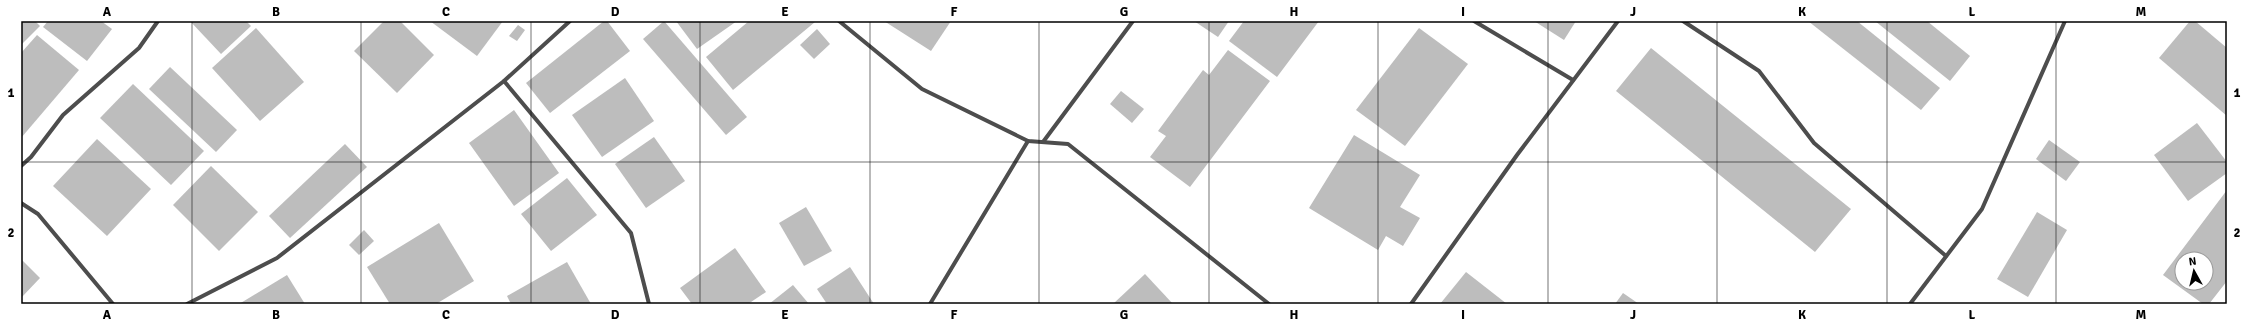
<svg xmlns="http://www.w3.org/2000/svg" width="2248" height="325" font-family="Signika,sans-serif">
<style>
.building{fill:#bdbdbd;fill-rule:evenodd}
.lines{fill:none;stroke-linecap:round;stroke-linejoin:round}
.street{stroke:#4d4d4d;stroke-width:4}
.grid{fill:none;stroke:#000;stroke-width:1;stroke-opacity:0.55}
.neatline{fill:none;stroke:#000;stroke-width:1.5}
.grid-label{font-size:13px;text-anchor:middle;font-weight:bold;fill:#000}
</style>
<rect width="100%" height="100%" fill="#fff"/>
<g class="building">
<polygon points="21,21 35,21 40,26 21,45"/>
<polygon points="48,21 101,21 112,29 87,61 43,27"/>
<polygon points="190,21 246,21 251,26 221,54"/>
<polygon points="384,21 400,21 434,55 397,93 354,51"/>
<polygon points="430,21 503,21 477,56"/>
<polygon points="604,21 607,21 630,51 550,113 526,83"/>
<polygon points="664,21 747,117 726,135 643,39"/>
<polygon points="676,21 737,21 697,49"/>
<polygon points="749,21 815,22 733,90 706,57"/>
<polygon points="884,21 951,21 931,51"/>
<polygon points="1194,21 1229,21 1218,37"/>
<polygon points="1244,21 1319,21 1277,77 1229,41"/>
<polygon points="1534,21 1576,21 1564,40"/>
<polygon points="1808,21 1857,21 1940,88 1921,110"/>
<polygon points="1875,21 1927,21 1970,56 1950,81"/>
<polygon points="2190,21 2195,21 2227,48 2227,116 2159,58"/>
<polygon points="518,25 525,30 517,41 509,36"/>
<polygon points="256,28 304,82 260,121 212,68"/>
<polygon points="1419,28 1468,64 1405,146 1356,110"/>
<polygon points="817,29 830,44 814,59 800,45"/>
<polygon points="37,35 79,70 21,138 21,53"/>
<polygon points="1651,48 1851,209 1815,252 1616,91"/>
<polygon points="1228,50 1270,81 1190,187 1150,157 1166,136 1158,131 1203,70 1209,75"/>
<polygon points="170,67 237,130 216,152 149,89"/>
<polygon points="625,78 654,121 602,157 572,115"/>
<polygon points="133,84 204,151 171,185 100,118"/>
<polygon points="1121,91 1144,109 1132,123 1110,104"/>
<polygon points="514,110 559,173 514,206 469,143"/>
<polygon points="2197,123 2227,162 2227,173 2188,201 2154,155"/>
<polygon points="1354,135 1420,175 1400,207 1420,218 1403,246 1386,236 1378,250 1309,208"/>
<polygon points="654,137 685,181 646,208 615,164"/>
<polygon points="97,139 151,189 107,236 53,186"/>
<polygon points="2049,140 2080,162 2066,181 2036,159"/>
<polygon points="345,144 367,167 290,238 269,216"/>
<polygon points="211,166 258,212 219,251 173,205"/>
<polygon points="567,178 597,215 551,251 521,214"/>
<path d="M2227 190V281L2209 304H2203L2163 275ZM2182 259H2206V283H2182Z"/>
<polygon points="806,207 832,251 804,266 779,223"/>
<polygon points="2037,212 2067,230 2028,297 1997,279"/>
<polygon points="439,223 474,281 436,304 390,304 367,267"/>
<polygon points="364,230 374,241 359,255 349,245"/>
<polygon points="735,248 766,292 748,304 692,304 680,288"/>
<polygon points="21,259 40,278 21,298"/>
<polygon points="567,262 591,304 511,304 507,296"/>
<polygon points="850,267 874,304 827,304 817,289"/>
<polygon points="1466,272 1507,304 1440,304"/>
<polygon points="1145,274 1173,304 1113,304"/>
<polygon points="287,275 305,304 239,304"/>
<polygon points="793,285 809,304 769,304"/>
<polygon points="1623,293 1639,304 1615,304"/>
</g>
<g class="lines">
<g class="street">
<polyline points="839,21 922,89 1028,141 1068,144 1269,304"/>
<polyline points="1474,21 1573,80"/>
<polyline points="1683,21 1759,71 1814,143 1946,256"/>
<polyline points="504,81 631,233 649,304"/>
<polyline points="1043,142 1133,21"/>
<polyline points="21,166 31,157 63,115 139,48 158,21"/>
<polyline points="21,203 38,214 113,304"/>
<polyline points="187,304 277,258 504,81 570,21"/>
<polyline points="930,304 1028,141"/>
<polyline points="1411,304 1517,155 1618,21"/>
<polyline points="1910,304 1982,209 2065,21"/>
</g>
</g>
<path class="grid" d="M192 21V304M361 21V304M531 21V304M700 21V304M870 21V304M1039 21V304M1209 21V304M1378 21V304M1548 21V304M1717 21V304M1887 21V304M2056 21V304M21 162H2227"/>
<rect width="2248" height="325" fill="none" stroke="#ffffff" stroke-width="44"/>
<g transform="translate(2194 271) rotate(352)"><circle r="19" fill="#ffffff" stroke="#999999"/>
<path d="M0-3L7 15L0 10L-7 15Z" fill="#000000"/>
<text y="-6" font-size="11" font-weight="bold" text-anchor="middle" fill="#000000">N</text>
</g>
<rect x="22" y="22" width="2204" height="281" class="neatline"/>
<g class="grid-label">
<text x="107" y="16">A</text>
<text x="276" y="16">B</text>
<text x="446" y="16">C</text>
<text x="615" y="16">D</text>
<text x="785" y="16">E</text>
<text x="954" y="16">F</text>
<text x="1124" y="16">G</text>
<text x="1294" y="16">H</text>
<text x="1463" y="16">I</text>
<text x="1633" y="16">J</text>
<text x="1802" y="16">K</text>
<text x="1972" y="16">L</text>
<text x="2141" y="16">M</text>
<text x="11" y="97">1</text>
<text x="2237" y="97">1</text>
<text x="11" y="237">2</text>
<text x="2237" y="237">2</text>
<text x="107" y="319">A</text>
<text x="276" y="319">B</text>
<text x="446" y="319">C</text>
<text x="615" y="319">D</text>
<text x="785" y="319">E</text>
<text x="954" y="319">F</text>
<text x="1124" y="319">G</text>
<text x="1294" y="319">H</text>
<text x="1463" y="319">I</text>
<text x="1633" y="319">J</text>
<text x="1802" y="319">K</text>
<text x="1972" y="319">L</text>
<text x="2141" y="319">M</text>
</g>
</svg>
